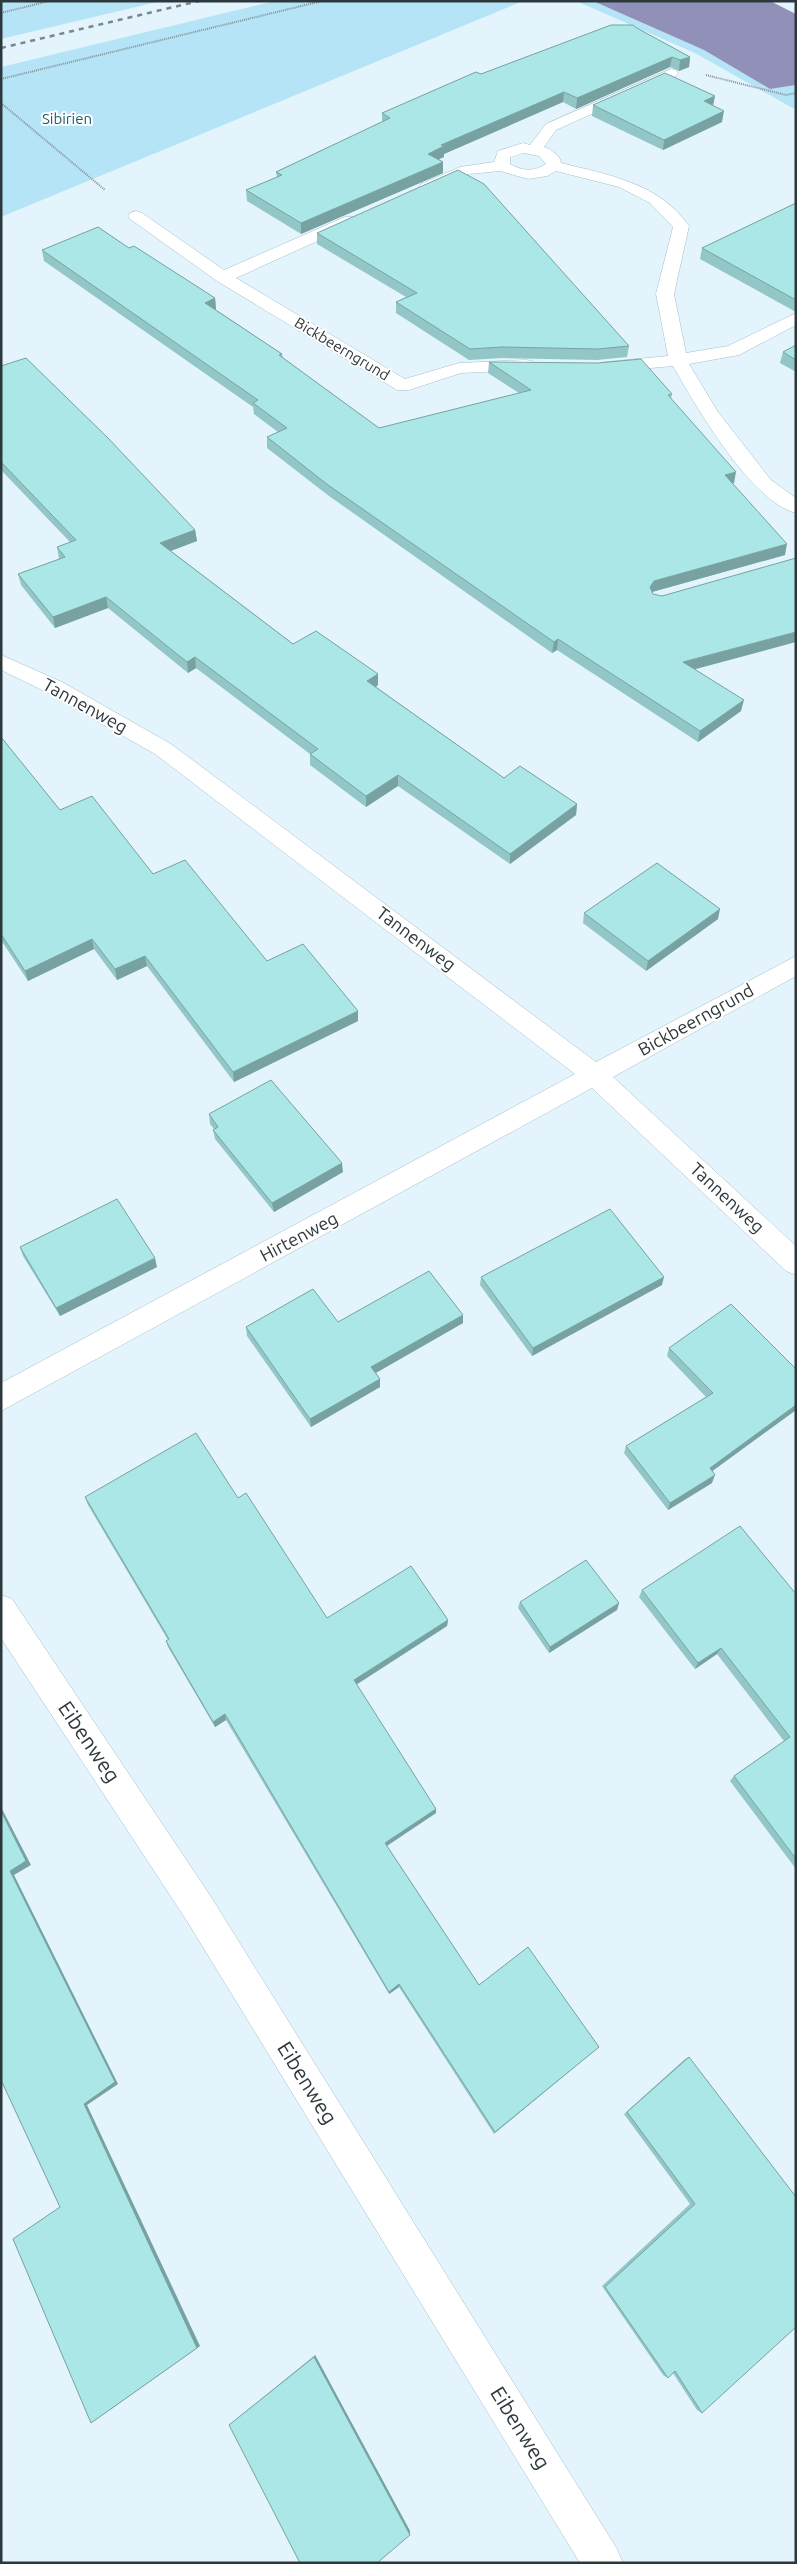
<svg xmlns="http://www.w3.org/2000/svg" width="797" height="2564" font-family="Ubuntu,sans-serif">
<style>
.green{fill:#b6e4f7}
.water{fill:#9190b9}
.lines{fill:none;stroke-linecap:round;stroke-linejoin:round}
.minor-casing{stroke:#a3bfcb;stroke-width:1}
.path{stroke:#849298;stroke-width:2;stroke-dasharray:1 1;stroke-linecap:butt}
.minor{fill:#fff;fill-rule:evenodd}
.rail{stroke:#79878d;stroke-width:2.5;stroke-dasharray:5 5;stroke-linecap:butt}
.wall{fill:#93c7c7}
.shaded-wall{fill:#78a2a2}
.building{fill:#abe7e7;stroke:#78a2a2}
.labels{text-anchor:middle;stroke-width:4;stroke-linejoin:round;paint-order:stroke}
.far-park-label{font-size:15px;fill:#1c5c73;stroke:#fefefe}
.far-street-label{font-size:15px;fill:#2d383d;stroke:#fefefe}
.street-label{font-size:18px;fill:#2d383d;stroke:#fefefe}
.near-street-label{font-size:21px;fill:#2d383d;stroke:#fefefe}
</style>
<rect width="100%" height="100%" fill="#e3f4fc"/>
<g class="green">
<polygon points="1,1 161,1 1,39"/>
<polygon points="275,1 523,1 1,217 1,67"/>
<polygon points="576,1 593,1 704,50 770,89 796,85 796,110 695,53"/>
</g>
<polygon class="water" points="593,1 770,1 796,14 796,85 770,89 704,50"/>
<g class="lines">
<g class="minor-casing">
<g id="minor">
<path d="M671 69 676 70 678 73 676 76 556 130 544 147C551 149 561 156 561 163 609 175 659 183 689 226L674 294 686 353 728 346 796 313V325L739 355 689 364 718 412 771 480 796 498V513C751 502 695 405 673 366L606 372 600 371 597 367 600 363 606 362 668 356 656 294 673 227 650 203 619 187 556 171 547 176 528 179 500 171 469 174 433 190H421L419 187 421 184 460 167 494 162 498 151 523 143 530 145 546 124ZM524 153 539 156 546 164C534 172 522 171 510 164V157Z"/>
<polygon points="136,211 142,213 224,270 345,217 357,217 359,220 357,223 236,278 405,379 459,363 526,360 532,361 535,365 532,369 526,370 461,373 409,390 397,390 217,281 130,219 128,216 130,213"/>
<polygon points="1,655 62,682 171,744 596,1062 796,956 796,976 613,1077 796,1246 796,1275 786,1271 592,1088 1,1411 1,1383 575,1074 155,754 46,692 1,670"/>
<polygon points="1,1595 12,1599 211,1897 617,2549 623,2563 580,2563 187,1921 1,1638"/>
</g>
</g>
<g class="path">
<polyline points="1,13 49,1"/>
<polyline points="706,75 786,95 796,93"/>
<polyline points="1,79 322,1"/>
<polyline points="1,103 105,190"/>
</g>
<use href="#minor" class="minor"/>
<polyline class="rail" points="1,48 199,1"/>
</g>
<g class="wall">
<polygon points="635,27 690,57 689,67 679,71 670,67 576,109 563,102 444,154 444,157 439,159 443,162 443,173 301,234 247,201 246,190 277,177 276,172 382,122 382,113 481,74"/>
<polygon points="593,105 722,122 663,150 592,116"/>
<polygon points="796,203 796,312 700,259 702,248"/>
<polygon points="317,233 629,346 627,357 597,360 502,358 469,360 396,313 396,302 406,297 317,244"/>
<polygon points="129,248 215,298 216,309 215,309 282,354 283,358 379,428 519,393 488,373 489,362 672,394 671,399 734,483 733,484 785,555 652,592 694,669 741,711 698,742 557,650 552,653 329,496 267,448 267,437 278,432 254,414 253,407 44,261 42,250"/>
<polygon points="796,345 796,372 780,363 783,352"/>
<polygon points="1,366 195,530 197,541 171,551 293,644 378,674 378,685 376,687 504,778 577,804 576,815 510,864 398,786 366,807 310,765 310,754 196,668 188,673 108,608 55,628 21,585 18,574 59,559 57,547 70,542 1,470"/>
<polygon points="1,737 60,810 153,874 267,961 358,1021 234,1082 147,966 117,980 94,949 28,981 1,940"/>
<polygon points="584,913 718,919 646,971 583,923"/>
<polygon points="209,1114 343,1172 274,1212 215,1139 213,1130 214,1129 210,1124"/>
<polygon points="20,1247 157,1267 60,1316 23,1256"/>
<polygon points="481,1277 662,1285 532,1356 480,1285"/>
<polygon points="338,1322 463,1323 376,1373 380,1379 380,1387 311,1427 247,1336 246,1327"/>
<polygon points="669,1348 796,1369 796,1410 712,1471 712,1483 668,1510 624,1453 626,1446 706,1397 667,1356"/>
<polygon points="85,1497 238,1498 327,1618 448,1620 447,1626 356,1685 436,1813 387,1846 479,1985 599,2047 494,2134 399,1987 389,1994 226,1720 215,1727 168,1647 166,1641 168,1640 88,1505"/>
<polygon points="642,1590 796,1594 796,1869 730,1781 734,1776 784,1741 717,1654 695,1669 639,1597"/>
<polygon points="520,1602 617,1610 549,1653 518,1608"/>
<polygon points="689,2057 702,2413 697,2410 673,2373 668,2378 663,2375 602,2286 690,2204 624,2114 685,2059"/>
<polygon points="315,2355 410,2531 229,2425"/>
</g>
<g class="shaded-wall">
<polygon points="672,57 670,67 576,109 577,98"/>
<polygon points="690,57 689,67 679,71 680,60"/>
<polygon points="564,92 563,102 444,154 444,157 428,164 428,154 441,145"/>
<polygon points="715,96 713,106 704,101"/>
<polygon points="724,111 722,122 663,150 664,140"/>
<polygon points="443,162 443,173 301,234 301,223"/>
<polygon points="215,298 216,309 206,314 205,303"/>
<polygon points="736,472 734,483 723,486 725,475"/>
<polygon points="195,530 197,541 162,554 160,543"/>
<polygon points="787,544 785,555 652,592 650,587 654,581"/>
<polygon points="106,597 108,608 55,628 53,617"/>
<polygon points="796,632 796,642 681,673 683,662"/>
<polygon points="558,639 557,650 552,653 554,642"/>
<polygon points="195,657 196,668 188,673 187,662"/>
<polygon points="378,674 378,685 368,692 367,681"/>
<polygon points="744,700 741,711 698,742 700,731"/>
<polygon points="398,775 398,786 366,807 366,796"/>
<polygon points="577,804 576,815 510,864 510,854"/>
<polygon points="720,909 718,919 646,971 648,961"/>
<polygon points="92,939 94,949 28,981 25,971"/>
<polygon points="145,956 147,966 117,980 115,969"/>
<polygon points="358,1011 358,1021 234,1082 233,1072"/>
<polygon points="342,1163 343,1172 274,1212 272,1203"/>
<polygon points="155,1258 157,1267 60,1316 56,1308"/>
<polygon points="664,1277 662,1285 532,1356 533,1348"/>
<polygon points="463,1315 463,1323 372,1375 371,1367"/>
<polygon points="380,1379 380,1387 311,1427 310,1419"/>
<polygon points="796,1405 796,1410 707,1475 710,1468"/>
<polygon points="715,1475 712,1483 668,1510 670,1503"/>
<polygon points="619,1603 617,1610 549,1653 550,1647"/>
<polygon points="448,1620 447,1626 354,1686 354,1680"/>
<polygon points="721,1648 717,1654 695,1669 698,1663"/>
<polygon points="225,1714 226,1720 215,1727 213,1722"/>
<polygon points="1,1807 31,1865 14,1875 118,2084 87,2105 200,2346 91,2423 84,2104 10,1871"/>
<polygon points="436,1809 436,1813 385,1847 385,1843"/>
<polygon points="399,1984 399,1987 389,1994 389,1992"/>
<polygon points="315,2355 410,2531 410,2535 314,2357"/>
</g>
<g class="building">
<polygon points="611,25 633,25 635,27 690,57 680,60 672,57 577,98 564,92 441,145 444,146 428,154 443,162 301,223 246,190 282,175 276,172 390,118 382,113 476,72 481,74"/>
<polygon points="665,73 715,96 704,101 724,111 664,140 593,105"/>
<polygon points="458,170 484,184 629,346 598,349 502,347 470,349 396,302 417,293 317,233"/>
<polygon points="796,203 796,300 702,248"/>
<polygon points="98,227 129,248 134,246 215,298 205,303 282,354 279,355 379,428 531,390 489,362 598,363 641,359 672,394 668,395 736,472 725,475 787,544 654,581 650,587 653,594 662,596 796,558 796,632 683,662 744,700 700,731 558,639 554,642 328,485 267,437 287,428 253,403 258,400 42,250"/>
<polygon points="796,345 796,360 783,352"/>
<polygon points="26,358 108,438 195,530 160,543 293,644 316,631 378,674 367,681 504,778 520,766 577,804 510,854 398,775 366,796 310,754 318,749 195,657 187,662 106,597 53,617 18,574 65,557 57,547 76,540 1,462 1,366"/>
<polygon points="1,737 60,810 92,796 153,874 185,860 267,961 303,944 358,1011 233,1072 145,956 115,969 92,939 25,971 1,934"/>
<polygon points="657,863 720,909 648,961 584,913"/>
<polygon points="271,1080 342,1163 272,1203 213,1130 218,1127 209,1114"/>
<polygon points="117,1199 155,1258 56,1308 20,1247"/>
<polygon points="610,1209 664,1277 533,1348 481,1277"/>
<polygon points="429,1271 463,1315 371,1367 380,1379 310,1419 246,1327 313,1289 338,1322"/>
<polygon points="731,1304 796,1369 796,1405 710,1468 715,1475 670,1503 626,1446 713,1393 669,1348"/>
<polygon points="196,1433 238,1498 246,1493 327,1618 411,1566 448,1620 354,1680 436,1809 385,1843 479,1985 528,1947 599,2047 495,2132 399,1984 389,1992 225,1714 213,1722 166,1641 169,1639 85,1497"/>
<polygon points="740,1526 796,1594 796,1859 734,1776 790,1737 721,1648 698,1663 642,1590"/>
<polygon points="586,1560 619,1603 550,1647 520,1602"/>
<polygon points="1,1811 26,1861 10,1871 115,2082 84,2104 197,2348 91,2423 13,2239 60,2207 1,2080"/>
<polygon points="689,2057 796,2197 796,2327 702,2413 675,2371 668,2378 605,2287 695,2204 627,2112"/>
<polygon points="314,2357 410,2535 377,2563 300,2563 229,2425"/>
</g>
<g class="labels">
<g class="far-park-label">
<text x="67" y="124">Sibirien</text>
</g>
<g class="far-street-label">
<text transform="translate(342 349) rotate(31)" y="5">Bickbeerngrund</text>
</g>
<g class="street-label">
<text transform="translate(85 706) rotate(29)" y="6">Tannenweg</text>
<text transform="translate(416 939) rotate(37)" y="6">Tannenweg</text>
<text transform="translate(696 1020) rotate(-29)" y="6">Bickbeerngrund</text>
<text transform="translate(727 1198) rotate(43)" y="6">Tannenweg</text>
<text transform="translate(299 1237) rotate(-28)" y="6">Hirtenweg</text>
</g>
<g class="near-street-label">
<text transform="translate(89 1742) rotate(56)" y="7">Eibenweg</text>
<text transform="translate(307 2083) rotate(58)" y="7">Eibenweg</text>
<text transform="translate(520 2428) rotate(58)" y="7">Eibenweg</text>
</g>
</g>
<rect width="797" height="2564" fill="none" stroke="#2d383d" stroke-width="5"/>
</svg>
